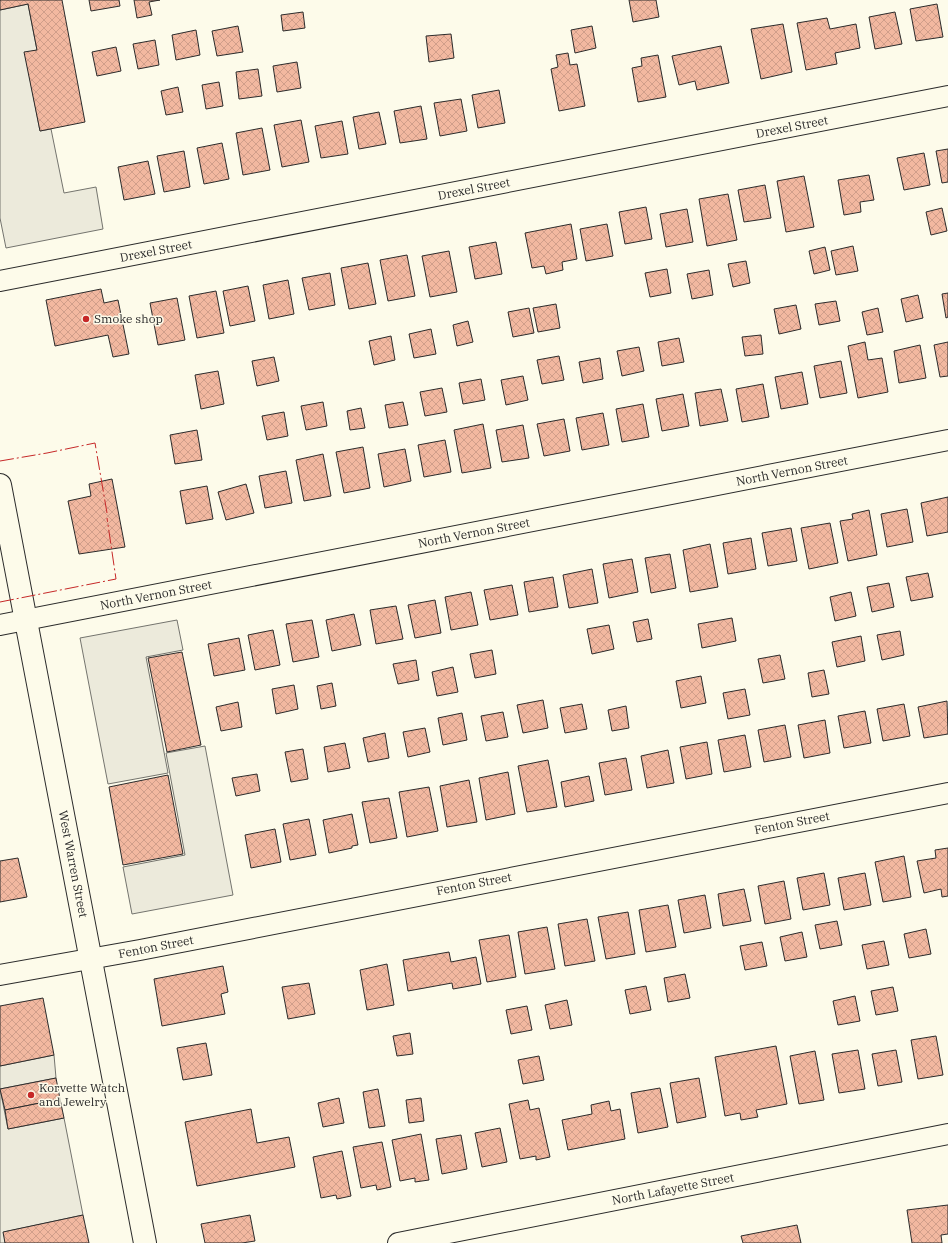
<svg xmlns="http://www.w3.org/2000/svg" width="948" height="1243" font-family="'IBM Plex Serif',serif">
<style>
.parking{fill:#eceadb;stroke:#74746e}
.building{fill:url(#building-cross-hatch);stroke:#2b2b2b}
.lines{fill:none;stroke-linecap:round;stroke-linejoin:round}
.minor-casing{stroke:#2b2b2b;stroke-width:22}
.secondary-casing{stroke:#2b2b2b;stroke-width:24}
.minor{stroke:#fdfbea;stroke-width:20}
.secondary{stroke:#fdfbea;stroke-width:22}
.power{stroke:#c62828;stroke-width:1;stroke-dasharray:14 3 2 3;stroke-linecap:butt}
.poi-dot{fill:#c62828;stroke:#fdfbea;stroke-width:1.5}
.labels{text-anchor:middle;stroke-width:3;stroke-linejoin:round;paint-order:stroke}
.street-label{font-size:12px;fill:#2b2b2b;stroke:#fdfbea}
.poi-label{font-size:12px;fill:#2b2b2b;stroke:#fdfbea;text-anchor:start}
</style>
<defs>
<pattern id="building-cross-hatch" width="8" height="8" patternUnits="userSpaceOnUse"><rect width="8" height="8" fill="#f2b8a0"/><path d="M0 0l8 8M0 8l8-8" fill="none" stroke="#d09e8a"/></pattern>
</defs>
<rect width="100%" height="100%" fill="#fdfbea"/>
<g class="parking">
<polygon points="28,4 37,50 25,53 40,131 51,129 64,193 96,187 103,229 6,248 0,218 0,10"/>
<polygon points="177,620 183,650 146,657 168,773 108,784 80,638"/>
<polygon points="205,746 233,895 132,914 123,867 185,855 166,753"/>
<polygon points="54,1055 56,1078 0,1089 8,1129 64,1118 83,1215 4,1232 5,1243 0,1243 0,1066"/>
</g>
<g class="building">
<polygon points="0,0 62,0 85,122 40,131 24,52 37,50 28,4 0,10"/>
<polygon points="89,0 119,0 120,6 91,11"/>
<polygon points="134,0 160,0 149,2 152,15 137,18"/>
<polygon points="629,0 656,0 659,17 633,22"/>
<polygon points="937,4 943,37 916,41 910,9"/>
<polygon points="303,12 305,28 283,31 281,15"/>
<polygon points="895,12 902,44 875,49 869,17"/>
<polygon points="827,18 830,29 856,24 860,48 835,53 837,64 806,70 797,23"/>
<polygon points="783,24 792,72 761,79 751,29"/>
<polygon points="238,26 243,52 217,56 212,31"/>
<polygon points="592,26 596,48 575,53 571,30"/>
<polygon points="196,30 200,55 176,60 172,35"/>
<polygon points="451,34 454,58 429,62 426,36"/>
<polygon points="155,40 159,65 138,69 133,44"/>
<polygon points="721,46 729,83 697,90 695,81 679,85 672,56"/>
<polygon points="116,47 121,71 97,76 92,52"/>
<polygon points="568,53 570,65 577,64 585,106 559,111 551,69 558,67 556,55"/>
<polygon points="658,55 666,97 638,102 632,68 642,66 641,58"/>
<polygon points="297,62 301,88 277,92 273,66"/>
<polygon points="258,69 262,96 239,99 236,72"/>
<polygon points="219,82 223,106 206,109 202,85"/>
<polygon points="178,87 183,112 166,115 161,91"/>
<polygon points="499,90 505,123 478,128 472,95"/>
<polygon points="461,99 467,131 440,136 434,103"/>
<polygon points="421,106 427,139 400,143 394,111"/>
<polygon points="379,112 386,144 359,149 353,117"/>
<polygon points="301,120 309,162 282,167 274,125"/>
<polygon points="342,121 348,154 321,158 315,126"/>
<polygon points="262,128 270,170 243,175 236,133"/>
<polygon points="222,143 229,179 204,184 197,148"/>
<polygon points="948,149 948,182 942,183 936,151"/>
<polygon points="184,151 190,187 164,192 157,156"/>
<polygon points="924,153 930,185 904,190 897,158"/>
<polygon points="148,161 155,194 124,200 118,167"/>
<polygon points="869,175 874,200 860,202 861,212 844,215 838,180"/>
<polygon points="804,176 814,227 786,232 777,181"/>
<polygon points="765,185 771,218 744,222 738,190"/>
<polygon points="728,194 737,240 707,246 699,199"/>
<polygon points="646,207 652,239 625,244 619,212"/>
<polygon points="942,208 947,231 931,235 926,212"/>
<polygon points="687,209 693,242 666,247 660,214"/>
<polygon points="571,224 577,259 562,262 563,270 546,274 544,266 532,268 525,233"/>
<polygon points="607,224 613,256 586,261 580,229"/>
<polygon points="496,242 502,274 475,279 469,247"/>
<polygon points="853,246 858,271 836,275 831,251"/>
<polygon points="825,247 830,270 814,274 809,251"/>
<polygon points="449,251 457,292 430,297 422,256"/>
<polygon points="407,255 415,296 388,301 380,260"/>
<polygon points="746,261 750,283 733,287 728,264"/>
<polygon points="368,263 376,304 349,309 341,268"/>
<polygon points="667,269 671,293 650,297 645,273"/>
<polygon points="709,270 713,295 692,299 687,274"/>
<polygon points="330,273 335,305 309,310 302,278"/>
<polygon points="288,280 294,314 269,319 263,285"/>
<polygon points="248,286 255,321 230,326 223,291"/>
<polygon points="101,289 104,303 118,300 129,354 113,357 108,335 55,346 46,300"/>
<polygon points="216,291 224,333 197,338 189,296"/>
<polygon points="948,293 948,317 946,318 942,294"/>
<polygon points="918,295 923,318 906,322 901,299"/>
<polygon points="177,298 185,340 158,345 150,303"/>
<polygon points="836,301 840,321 819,325 815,304"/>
<polygon points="556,304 560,328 538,332 533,308"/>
<polygon points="796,305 801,329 779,334 774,309"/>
<polygon points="529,308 534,333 513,337 508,312"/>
<polygon points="878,308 883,332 867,335 862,312"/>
<polygon points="468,321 473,342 457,346 453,325"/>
<polygon points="431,329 436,354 414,358 409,334"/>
<polygon points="761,335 763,354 745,356 742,337"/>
<polygon points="391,336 395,360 374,365 369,341"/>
<polygon points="679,338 684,362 662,366 658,342"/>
<polygon points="865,342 868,360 882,358 888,392 858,398 848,346"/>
<polygon points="948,342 948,376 940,377 934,345"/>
<polygon points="920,345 926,378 899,383 894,351"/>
<polygon points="639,347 644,371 622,376 617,351"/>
<polygon points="559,356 564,380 542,384 537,360"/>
<polygon points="274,357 279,381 257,386 252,361"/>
<polygon points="600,358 603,379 583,383 579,362"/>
<polygon points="841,361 847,393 820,398 814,366"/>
<polygon points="218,371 224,404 201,409 195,375"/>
<polygon points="802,372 808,404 781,409 775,377"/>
<polygon points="523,376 528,400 506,405 501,380"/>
<polygon points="481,379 485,400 463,404 459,383"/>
<polygon points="763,384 769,417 742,422 736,389"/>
<polygon points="442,388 447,412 425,416 420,392"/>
<polygon points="721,389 728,421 700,426 695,393"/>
<polygon points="683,394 689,426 662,431 656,399"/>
<polygon points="323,402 327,426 306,430 301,406"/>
<polygon points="403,402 408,425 389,428 385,405"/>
<polygon points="643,404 649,437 622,442 616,409"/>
<polygon points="361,408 365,428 350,430 347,411"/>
<polygon points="284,412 288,436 267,440 262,416"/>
<polygon points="603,413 609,445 582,450 576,418"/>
<polygon points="564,419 570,451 544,456 537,424"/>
<polygon points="483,424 491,468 462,473 454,430"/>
<polygon points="523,425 529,458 502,462 496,430"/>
<polygon points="197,430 202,460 175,464 170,435"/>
<polygon points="445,440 451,472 424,477 418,445"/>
<polygon points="363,447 370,488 344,493 336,452"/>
<polygon points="405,449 411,481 384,487 378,454"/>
<polygon points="323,454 331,496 304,501 296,460"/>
<polygon points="286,471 292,503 265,508 259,476"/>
<polygon points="112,479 125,547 79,554 68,501 91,496 89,484"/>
<polygon points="246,484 254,513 226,520 218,492"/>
<polygon points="207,486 213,519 186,524 180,491"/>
<polygon points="948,497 948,532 927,536 921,503"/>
<polygon points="907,509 913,542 887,547 881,514"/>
<polygon points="869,510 877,555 848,561 840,521 853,519 852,514"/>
<polygon points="830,523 838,563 809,569 801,528"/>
<polygon points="791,528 797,561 768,566 762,533"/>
<polygon points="751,538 756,569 728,574 723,543"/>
<polygon points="710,544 718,587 690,592 683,550"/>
<polygon points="670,554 676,588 651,593 645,558"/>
<polygon points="632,559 638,592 609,598 603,564"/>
<polygon points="592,569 598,603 569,608 563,575"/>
<polygon points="928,573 933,597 911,601 906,577"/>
<polygon points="553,577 558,607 529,612 524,582"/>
<polygon points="889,583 894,607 872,612 867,587"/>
<polygon points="512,585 518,615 490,620 484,590"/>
<polygon points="471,592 478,625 451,630 445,597"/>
<polygon points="851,592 856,616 835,621 830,597"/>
<polygon points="435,600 441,633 415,638 408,605"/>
<polygon points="396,606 403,639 376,644 370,610"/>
<polygon points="354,614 361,645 332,651 326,620"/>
<polygon points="732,618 736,641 702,648 698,624"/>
<polygon points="648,619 652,639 637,642 633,622"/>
<polygon points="312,620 319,657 293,662 286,624"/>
<polygon points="609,625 614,649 592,654 587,629"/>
<polygon points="273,630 280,665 255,670 248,635"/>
<polygon points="900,631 904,655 882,660 877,635"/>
<polygon points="861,636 865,661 837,667 832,642"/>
<polygon points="239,638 245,670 214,676 208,644"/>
<polygon points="492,650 496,674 475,678 470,654"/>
<polygon points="182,652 201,745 167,752 148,658"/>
<polygon points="780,655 785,679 763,683 758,659"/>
<polygon points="416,660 419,680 398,684 393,664"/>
<polygon points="453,667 458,692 437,696 432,672"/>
<polygon points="824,670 829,694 812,697 808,673"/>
<polygon points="701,676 706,703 681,708 676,681"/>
<polygon points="332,683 336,706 321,709 317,686"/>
<polygon points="294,685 298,709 276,714 272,689"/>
<polygon points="745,689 750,715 728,719 723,693"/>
<polygon points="543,700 548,728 523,733 517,705"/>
<polygon points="947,701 948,734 924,738 918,707"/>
<polygon points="238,702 242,727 221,731 216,707"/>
<polygon points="582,704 587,729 565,733 560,708"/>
<polygon points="904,704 910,736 883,741 877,709"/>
<polygon points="626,706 629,728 612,731 608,710"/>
<polygon points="865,711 871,743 844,748 838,716"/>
<polygon points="503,712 508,737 486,741 481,716"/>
<polygon points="462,713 467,740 443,745 438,718"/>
<polygon points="825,720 830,753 804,758 798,725"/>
<polygon points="785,725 791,757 764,762 758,730"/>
<polygon points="425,728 430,752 408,757 403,732"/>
<polygon points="385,733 389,758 368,762 363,738"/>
<polygon points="745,735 751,767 724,772 718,740"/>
<polygon points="707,742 712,774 686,779 680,747"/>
<polygon points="345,743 350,768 328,772 324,747"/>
<polygon points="303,749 308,779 291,782 285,752"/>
<polygon points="668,750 674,783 647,788 641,756"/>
<polygon points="626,758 632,790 605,795 599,763"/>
<polygon points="548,760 557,807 527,812 518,766"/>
<polygon points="508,772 515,814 486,820 479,778"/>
<polygon points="257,774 260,791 236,796 232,778"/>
<polygon points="168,775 183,854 123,865 109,787"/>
<polygon points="589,776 594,801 565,807 561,782"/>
<polygon points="469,780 477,822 447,827 440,786"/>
<polygon points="429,787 438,831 407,837 399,792"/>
<polygon points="389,798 397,838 370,843 362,802"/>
<polygon points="352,814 358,845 352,846 352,848 329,853 323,820"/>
<polygon points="309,819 316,855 290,860 283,824"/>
<polygon points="275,829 281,862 251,868 245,835"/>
<polygon points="948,848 948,896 942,897 941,889 924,893 917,861 936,858 935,850"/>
<polygon points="904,856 911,897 883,902 875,862"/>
<polygon points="18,858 27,897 0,902 0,861"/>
<polygon points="824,873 830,905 803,910 797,878"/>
<polygon points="865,873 871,905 844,910 838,878"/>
<polygon points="784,881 791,919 765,924 758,886"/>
<polygon points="744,889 751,921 723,926 718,894"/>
<polygon points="705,895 711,928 684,933 678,900"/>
<polygon points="668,905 676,947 646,952 639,910"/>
<polygon points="628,912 635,954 606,959 598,917"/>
<polygon points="587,919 595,961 565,966 558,924"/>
<polygon points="837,921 842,945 820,949 815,925"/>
<polygon points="547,927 555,969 525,974 518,932"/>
<polygon points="926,929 931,954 909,958 904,934"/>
<polygon points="802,932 807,957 785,961 780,937"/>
<polygon points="509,935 516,977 487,982 479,940"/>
<polygon points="884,941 889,965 867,969 862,945"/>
<polygon points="762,942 767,966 745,970 740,946"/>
<polygon points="449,952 451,962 476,957 481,984 453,989 452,983 408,991 403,960"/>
<polygon points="387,964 394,1005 367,1010 360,970"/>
<polygon points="223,966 228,992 221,994 225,1014 162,1026 154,979"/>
<polygon points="685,974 690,998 668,1002 664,978"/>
<polygon points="309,983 315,1014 288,1019 282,987"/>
<polygon points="646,986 651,1010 630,1014 625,990"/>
<polygon points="893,987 898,1011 876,1015 871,991"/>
<polygon points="855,996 860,1021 838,1025 833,1001"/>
<polygon points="43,998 54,1055 0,1066 0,1006"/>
<polygon points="567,1000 572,1025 550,1029 545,1005"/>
<polygon points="527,1006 532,1030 511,1034 506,1010"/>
<polygon points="410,1033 413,1054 397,1056 393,1036"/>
<polygon points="936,1036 943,1075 918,1079 911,1040"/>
<polygon points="206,1043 212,1075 183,1080 177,1048"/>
<polygon points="776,1046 787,1104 756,1110 758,1117 741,1120 740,1113 725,1116 715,1057"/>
<polygon points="858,1050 865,1089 839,1093 832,1054"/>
<polygon points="896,1050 902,1082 878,1086 872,1054"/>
<polygon points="815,1051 824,1100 799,1104 790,1056"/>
<polygon points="539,1056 544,1080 523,1084 518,1060"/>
<polygon points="56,1078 60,1099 5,1110 0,1089"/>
<polygon points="699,1078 706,1117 677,1123 670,1083"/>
<polygon points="660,1088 668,1127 638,1133 631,1093"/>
<polygon points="378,1089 385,1126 369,1128 363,1092"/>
<polygon points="339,1098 344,1123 323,1127 318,1103"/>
<polygon points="421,1098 424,1121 409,1123 406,1100"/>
<polygon points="60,1099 64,1118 8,1129 5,1110"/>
<polygon points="528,1100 530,1110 539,1108 550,1157 536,1160 536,1156 520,1159 509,1104"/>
<polygon points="609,1101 611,1111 620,1109 625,1139 568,1150 562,1120 592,1114 591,1105"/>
<polygon points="251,1109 257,1143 289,1137 295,1167 197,1186 185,1122"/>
<polygon points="500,1128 507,1162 482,1167 475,1133"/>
<polygon points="421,1134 429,1180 415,1182 415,1178 400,1181 392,1140"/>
<polygon points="461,1135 467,1169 442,1174 436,1139"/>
<polygon points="382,1142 391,1187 377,1190 376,1185 361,1188 353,1147"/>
<polygon points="342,1151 351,1196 337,1199 336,1195 321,1198 313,1157"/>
<polygon points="948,1205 948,1234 941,1235 942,1243 912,1243 907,1210"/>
<polygon points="83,1215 89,1243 5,1243 3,1232"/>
<polygon points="250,1215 255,1241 242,1243 205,1243 201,1224"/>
<polygon points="797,1225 801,1243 743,1243 741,1236"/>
</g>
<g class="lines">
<g class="minor-casing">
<g id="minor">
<polyline points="0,281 948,96"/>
<polyline points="0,625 948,440"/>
<polyline points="0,975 140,950 948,793"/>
<polyline points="398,1243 948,1134"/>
</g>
</g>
<g class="secondary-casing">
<polyline id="secondary" points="0,485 145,1243"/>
</g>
<use href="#minor" class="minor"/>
<use href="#secondary" class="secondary"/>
<g class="power">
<polyline points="0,461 47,453 95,443 107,513"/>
<polyline points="0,602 116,579 107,518"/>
</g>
</g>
<g class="poi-dot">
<circle cx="86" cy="319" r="4"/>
<circle cx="31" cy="1095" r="4"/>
</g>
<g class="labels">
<g class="street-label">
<text transform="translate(792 127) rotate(-11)" y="4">Drexel Street</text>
<text transform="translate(474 189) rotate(-11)" y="4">Drexel Street</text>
<text transform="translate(156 251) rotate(-11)" y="4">Drexel Street</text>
<text transform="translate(792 471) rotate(-11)" y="4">North Vernon Street</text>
<text transform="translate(474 533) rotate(-11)" y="4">North Vernon Street</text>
<text transform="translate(156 595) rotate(-11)" y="4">North Vernon Street</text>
<text transform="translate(792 823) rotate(-11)" y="4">Fenton Street</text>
<text transform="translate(73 864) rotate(79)" y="4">West Warren Street</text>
<text transform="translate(474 884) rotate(-11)" y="4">Fenton Street</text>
<text transform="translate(156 947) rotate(-11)" y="4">Fenton Street</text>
<text transform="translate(673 1189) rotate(-11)" y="4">North Lafayette Street</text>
</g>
<g class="poi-label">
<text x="94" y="323">Smoke shop</text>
<text x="39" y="1092">Korvette Watch<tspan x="39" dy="14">and Jewelry</tspan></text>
</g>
</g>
</svg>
